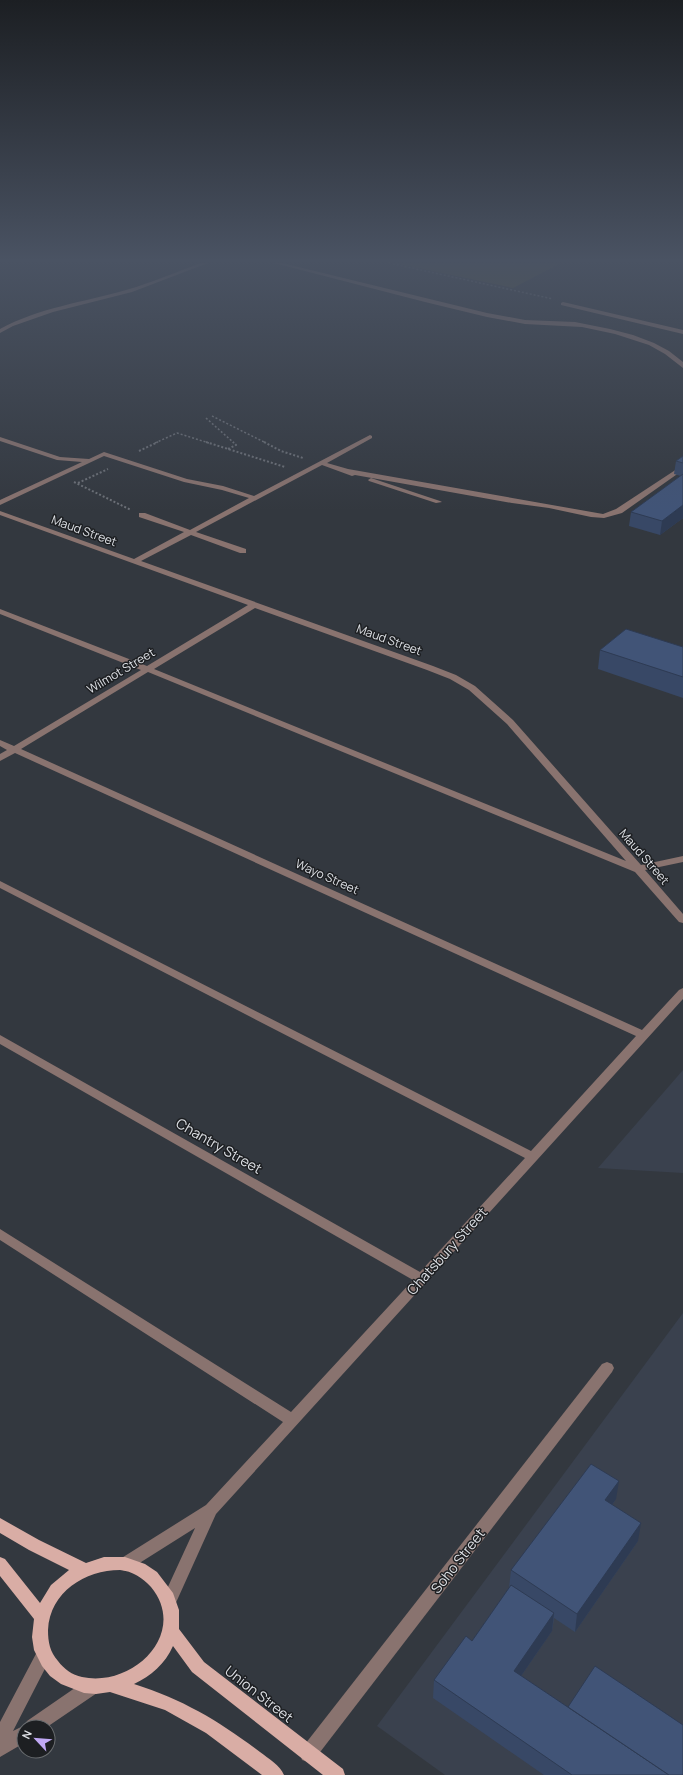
<svg xmlns="http://www.w3.org/2000/svg" width="683" height="1775" font-family="Manrope,sans-serif">
<style>
.built{fill:#3a414e}
.green{fill:#515338}
.lines{fill:none;stroke-linecap:round;stroke-linejoin:round}
.path-far1{stroke:#6c7077;stroke-width:1.5;stroke-dasharray:2 2;stroke-linecap:butt}
.path{stroke:#6c7077;stroke-width:2;stroke-dasharray:2 2;stroke-linecap:butt}
.minor{fill:#89736f;fill-rule:evenodd}
.major{fill:#d9ada5;fill-rule:evenodd}
.wall{fill:#384866}
.shaded-wall{fill:#2e3b53}
.building{fill:#415477;stroke:#2e3b53}
.labels{text-anchor:middle;stroke-width:3;stroke-linejoin:round;paint-order:stroke}
.street-label{font-size:12px;fill:#dee1e6;stroke:#1d1f22}
.near-street-label{font-size:14px;fill:#dee1e6;stroke:#1d1f22}
</style>
<rect width="100%" height="100%" fill="#33383f"/>
<g class="built">
<polygon points="683,1070 683,1173 598,1168"/>
<polygon points="683,1313 683,1775 445,1775 377,1726"/>
</g>
<polygon class="green" points="394,263 561,263 513,288"/>
<g class="lines">
<g class="path-far1">
<polyline points="389,263 553,299"/>
<polyline points="212,416 266,443"/>
<polyline points="206,418 234,443"/>
<polyline points="155,443 177,433 209,443"/>
</g>
<g class="path">
<polyline points="206,442 285,467"/>
<polyline points="264,442 281,451 303,458"/>
<polyline points="228,449 236,445 233,442"/>
<polyline points="139,451 158,442"/>
<polyline points="74,482 131,510"/>
<polyline points="78,483 108,469"/>
</g>
<g class="minor">
<path d="M201 263H208L132 292 53 312 13 326 0 333V329C38 308 84 302 126 290 151 283 176 272 201 263Z"/>
<polygon points="274,263 282,263 487,313 525,320 575,322 610,329 633,335 654,343 669,351 683,362 683,368 665,354 649,345 615,334 582,327 525,324 487,317 425,302"/>
<polygon points="563,302 683,330 683,334 561,305 561,303"/>
<path d="M370 435 372 436V438L327 463 348 469 603 514 616 509 683 465V470L622 513 604 518 591 517 549 508 512 503 355 475 352 476 322 465 196 532 246 549V553H240L191 535 141 561 433 666 456 675 475 686 513 720 641 865 683 856V862L645 870 683 914V923L679 922 635 872 148 672 21 749 642 1030 679 990 683 988V999L216 1514 174 1607 169 1609 164 1607 161 1602 195 1528 130 1569 125 1571 120 1569 117 1564 120 1559 206 1505 283 1422 0 1240V1229L291 1412 413 1280 0 1044V1035L420 1272 525 1158 0 888V881L531 1151 636 1036 15 753 0 761V754L7 750 0 746V740L14 746 141 670 0 614V609L147 666 248 605 0 515V511L134 559 184 532 139 517V513H145L190 530 249 498 222 490 184 482 104 456 0 505V500L82 462 57 460 0 441V437L60 457 89 459 104 452 187 479 223 486 254 496ZM255 608 427 670 450 679 469 690 507 724 626 861 154 669Z"/>
<polygon points="371,478 440,501 442,502 436,503 369,481 368,480"/>
<polygon points="607,1362 612,1364 614,1368 612,1372 314,1760 308,1762 302,1760 300,1754 302,1748 602,1364"/>
<polygon points="44,1647 50,1650 52,1655 13,1731 25,1725 27,1721 85,1681 91,1679 97,1681 99,1687 97,1693 47,1727 24,1727 24,1743 0,1757 0,1722 38,1650"/>
</g>
<path class="major" d="M0 1518 39 1540 86 1563 104 1557H125L145 1564 157 1572 173 1593 179 1610V1629L204 1662 343 1769 345 1775H323L192 1672 173 1646C165 1664 151 1676 134 1684 184 1700 219 1721 260 1752 269 1759 280 1765 284 1775H262L206 1733 165 1710 110 1692 96 1694 84 1693 61 1684 50 1676 42 1666 34 1650 32 1637 34 1619 0 1576V1557L5 1559 40 1603 51 1585 69 1570 29 1550 0 1533ZM120 1570C132 1571 143 1578 151 1587 189 1633 133 1688 82 1677 72 1675 64 1669 58 1661 50 1652 48 1642 48 1630 50 1592 85 1570 120 1570Z"/>
</g>
<g class="wall">
<polygon points="683,456 683,518 660,535 629,526 631,512 681,476 674,474 676,461"/>
<polygon points="683,647 683,698 598,669 600,650"/>
<polygon points="616,1499 612,1505 638,1541 575,1632 554,1618 552,1631 521,1676 568,1707 683,1775 544,1775 433,1698 434,1680 472,1641 509,1588 511,1570"/>
</g>
<g class="shaded-wall">
<polygon points="683,505 683,518 660,535 662,521"/>
<polygon points="619,1481 616,1499 602,1519 605,1500"/>
<polygon points="641,1523 638,1541 575,1632 577,1614"/>
<polygon points="554,1613 552,1631 512,1689 514,1671"/>
</g>
<g class="building">
<polygon points="683,456 683,463 676,461"/>
<polygon points="683,474 683,505 662,521 631,512"/>
<polygon points="626,629 683,647 683,677 600,650"/>
<polygon points="591,1464 619,1481 605,1500 641,1523 577,1614 511,1570"/>
<polygon points="511,1585 554,1613 514,1671 669,1775 572,1775 434,1680 466,1636 472,1641"/>
<polygon points="595,1666 683,1725 683,1775 669,1775 568,1707"/>
</g>
<linearGradient id="sky" x2="0" y2="1"><stop stop-color="#1c1f23"/><stop offset="0.51" stop-color="#4a5363"/><stop offset="1" stop-color="#4a5363" stop-opacity="0"/></linearGradient>
<rect width="683" height="511" fill="url(#sky)"/>
<g class="labels">
<g class="street-label">
<text transform="translate(84 531) rotate(20)" y="4">Maud Street</text>
<text transform="translate(389 640) rotate(20)" y="4">Maud Street</text>
<text transform="translate(121 671) rotate(-31)" y="4">Wilmot Street</text>
<text transform="translate(644 857) rotate(49)" y="4">Maud Street</text>
<text transform="translate(327 877) rotate(24)" y="4">Wayo Street</text>
</g>
<g class="near-street-label">
<text transform="translate(219 1146) rotate(30)" y="5">Chantry Street</text>
<text transform="translate(447 1251) rotate(-48)" y="5">Chatsbury Street</text>
<text transform="translate(458 1561) rotate(-52)" y="5">Soho Street</text>
<text transform="translate(259 1694) rotate(38)" y="5">Union Street</text>
</g>
</g>
<g transform="translate(36 1739) rotate(296)"><circle r="19" fill="#1d1f22" stroke="#6a6d70"/>
<path d="M0-3L7 15L0 10L-7 15Z" fill="#c0a8f4"/>
<text y="-6" font-size="11" font-weight="bold" text-anchor="middle" fill="#dee1e6">N</text>
</g>
</svg>
